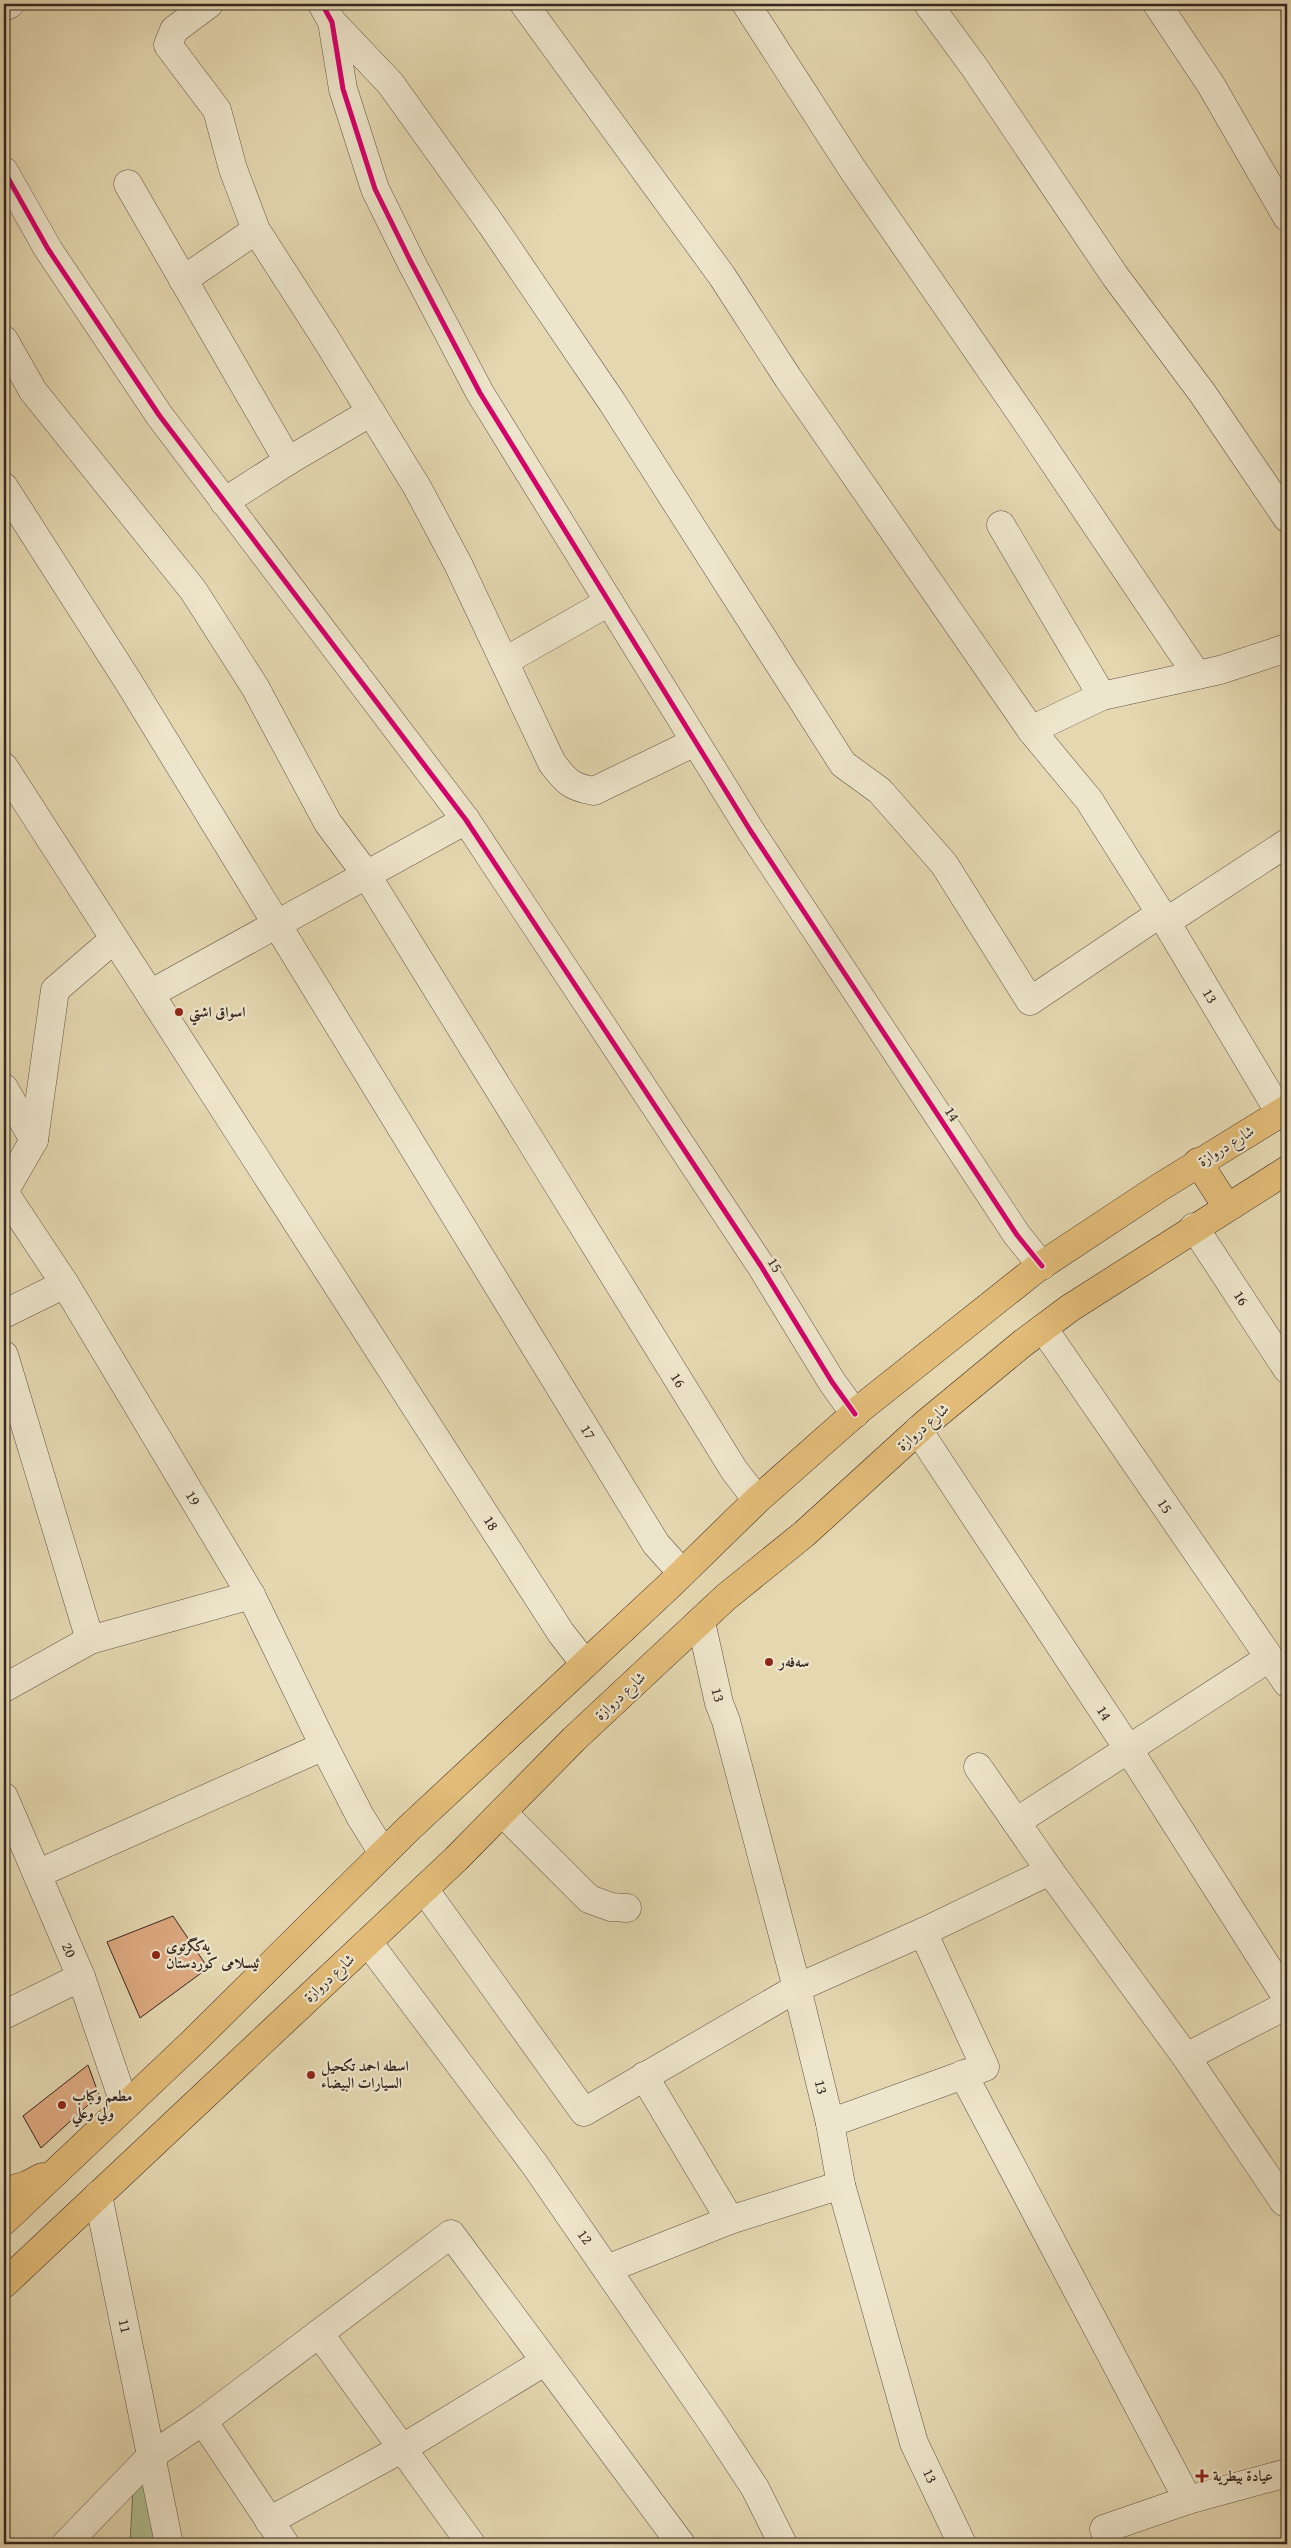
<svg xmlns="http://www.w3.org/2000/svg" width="1291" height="2548" font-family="'Gentium Book Plus',Amiri,serif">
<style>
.green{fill:#afc091;stroke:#727359}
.building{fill:#dfab83;stroke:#352621}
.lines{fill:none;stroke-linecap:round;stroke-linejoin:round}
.minor-casing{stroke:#615245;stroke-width:29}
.major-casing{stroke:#352621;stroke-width:29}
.minor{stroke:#eee6cc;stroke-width:28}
.major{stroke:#e2bc78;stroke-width:28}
.cycleway-casing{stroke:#eee6cc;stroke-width:8}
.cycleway{stroke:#d6006c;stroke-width:5}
.poi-dot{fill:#8f2418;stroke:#eee6cc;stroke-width:2}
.labels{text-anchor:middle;stroke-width:4.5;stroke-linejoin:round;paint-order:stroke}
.street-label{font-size:15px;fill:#352621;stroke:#eee6cc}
.poi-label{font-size:15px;font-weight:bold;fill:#352621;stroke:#eee6cc;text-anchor:start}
</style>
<rect width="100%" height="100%" fill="#e5d8b1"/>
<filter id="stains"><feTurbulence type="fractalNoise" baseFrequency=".004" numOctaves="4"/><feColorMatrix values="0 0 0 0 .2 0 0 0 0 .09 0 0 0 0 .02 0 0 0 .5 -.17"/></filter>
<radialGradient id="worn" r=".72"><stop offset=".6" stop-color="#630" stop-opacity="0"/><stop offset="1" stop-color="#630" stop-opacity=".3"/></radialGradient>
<polygon class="green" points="141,2483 148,2485 161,2544 130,2544 133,2489"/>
<g class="building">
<polygon points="173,1916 208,1968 140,2018 107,1942"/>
<polygon points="88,2065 99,2095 41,2148 23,2116"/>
</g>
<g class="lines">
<g class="minor-casing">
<g id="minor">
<path d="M209 4 174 30 168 45 217 110 233 169 256 230 326 339 417 487 458 564 552 763C566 781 570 787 594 791L695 742"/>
<polyline points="322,4 332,22 343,89 375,189 410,260 480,393 750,830 1017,1235 1042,1266"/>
<polyline points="524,4 722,276 788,378 1031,730 1089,800 1166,922 1280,1113"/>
<polyline points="746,4 853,170 1024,418 1197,675"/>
<polyline points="928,4 975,68 1115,276 1203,394 1287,518"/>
<polyline points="1157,4 1211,85 1287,217"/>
<polyline points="4,7 10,4"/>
<polyline points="332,22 390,83 491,224 612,402 843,764 880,791 944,864 1030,1001 1161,913"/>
<polyline points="4,171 48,249 159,415 466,820 761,1266 832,1382 855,1414"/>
<polyline points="128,184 288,461"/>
<polyline points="183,280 256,230"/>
<polyline points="4,340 33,391 193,590 255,687 328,823 366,874 734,1470 757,1500"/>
<polyline points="4,487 128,681 656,1544 682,1573"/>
<polyline points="224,502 288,461 371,412"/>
<polyline points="1001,525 1102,696"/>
<polyline points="505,661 609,602"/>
<polyline points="1031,730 1102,696 1220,670 1287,648"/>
<polyline points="4,767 561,1633 585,1664"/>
<polyline points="1166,922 1287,843"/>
<polyline points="150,994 466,820"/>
<polyline points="4,1088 34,1140"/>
<polyline points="4,1192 65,1284 251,1595 324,1746 360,1816 383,1853"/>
<polyline points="4,1192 34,1140 55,990 113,940"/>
<polyline points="1194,1227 1287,1369"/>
<polyline points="4,1314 65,1284"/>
<polyline points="1043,1328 1287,1683"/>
<polyline points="4,1355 90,1640"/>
<polyline points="918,1430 1129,1750 1287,1998"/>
<polyline points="701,1622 719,1703 726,1721 797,1988 830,2123 841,2185 914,2443 962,2544"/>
<polyline points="4,1688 90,1640 251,1595"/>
<polyline points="978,1767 1050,1871 1186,2057 1284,2202 1287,2201"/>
<polyline points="4,1797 81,1977 125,2106"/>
<polyline points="502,1812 589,1899 611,1907 627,1908"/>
<polyline points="1016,1822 1269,1658"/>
<polyline points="37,1874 324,1746"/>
<polyline points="424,1889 584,2112 797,1988 923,1932 1050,1871"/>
<polyline points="368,1942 535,2165 713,2424 755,2488 783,2544"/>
<polyline points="4,2015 81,1977"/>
<polyline points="1186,2057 1287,2005"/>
<polyline points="963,2074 1188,2500"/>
<polyline points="644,2076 730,2220"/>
<polyline points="830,2123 985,2067 923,1932"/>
<polyline points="98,2195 169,2544"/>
<polyline points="607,2269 730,2220 841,2185"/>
<polyline points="319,2333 471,2544"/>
<polyline points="203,2421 285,2544"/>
<polyline points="269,2521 403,2448 544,2362"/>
<polyline points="66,2544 151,2456 203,2421 451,2234 681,2544"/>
<polyline points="1110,2544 1104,2529 1188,2500 1287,2473"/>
</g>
</g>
<g class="major-casing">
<g id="major">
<polyline points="1198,1162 1227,1207"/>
<polyline points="4,2192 27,2185 42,2177"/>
<polyline points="4,2221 192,2043 408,1829 669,1586 757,1500 860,1409 1036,1269 1157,1189 1287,1109"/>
<polyline points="4,2284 456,1859 574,1739 726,1597 804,1534 925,1424 1023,1343 1070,1308 1287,1170"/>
</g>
</g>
<use href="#minor" class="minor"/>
<use href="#major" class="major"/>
<g class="cycleway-casing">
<g id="cycleway">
<polyline points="322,4 332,22 343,89 375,189 410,260 480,393 750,830 1017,1235 1042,1266"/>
<polyline points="4,171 48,249 159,415 466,820 761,1266 832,1382 855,1414"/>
</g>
</g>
<use href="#cycleway" class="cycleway"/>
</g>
<g class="poi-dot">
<circle cx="179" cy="1012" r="5"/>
<circle cx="769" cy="1662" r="5"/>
<circle cx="156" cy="1955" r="5"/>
<circle cx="311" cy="2075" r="5"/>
<circle cx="62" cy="2105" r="5"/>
<path d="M1199.5 2468.5h5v5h5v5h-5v5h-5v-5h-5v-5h5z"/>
</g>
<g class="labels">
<g class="street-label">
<text transform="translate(1210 996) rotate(60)" y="5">13</text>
<text transform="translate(952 1114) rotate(57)" y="5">14</text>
<text transform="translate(1226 1146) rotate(-32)" y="5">شارع دروازة</text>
<text transform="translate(775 1265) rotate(58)" y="5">15</text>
<text transform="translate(1241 1298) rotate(57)" y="5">16</text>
<text transform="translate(678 1380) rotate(58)" y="5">16</text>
<text transform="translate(923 1427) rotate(-41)" y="5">شارع دروازة</text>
<text transform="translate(588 1432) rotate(59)" y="5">17</text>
<text transform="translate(193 1498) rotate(59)" y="5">19</text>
<text transform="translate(1165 1506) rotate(56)" y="5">15</text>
<text transform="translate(491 1523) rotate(57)" y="5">18</text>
<text transform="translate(718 1695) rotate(75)" y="5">13</text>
<text transform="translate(620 1696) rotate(-43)" y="5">شارع دروازة</text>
<text transform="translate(1104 1713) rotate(57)" y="5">14</text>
<text transform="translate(69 1950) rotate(67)" y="5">20</text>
<text transform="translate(329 1978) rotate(-43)" y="5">شارع دروازة</text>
<text transform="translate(821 2087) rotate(76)" y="5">13</text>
<text transform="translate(585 2237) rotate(55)" y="5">12</text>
<text transform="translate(125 2326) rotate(78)" y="5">11</text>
<text transform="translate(930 2476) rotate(65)" y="5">13</text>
</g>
<g class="poi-label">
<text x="189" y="1017">اسواق اشتي</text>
<text x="779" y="1667">سەفەر</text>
<text x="166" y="1951">یەکگرتوی<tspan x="166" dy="17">ئیسلامی کوردستان</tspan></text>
<text x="321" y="2071">اسطه احمد تكحيل<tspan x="321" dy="17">السيارات البيضاء</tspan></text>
<text x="72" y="2101">مطعم وكباب<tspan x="72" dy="17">ولي وعلي</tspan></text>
<text x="1213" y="2481">عيادة بيطرية</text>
</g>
</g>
<rect width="1291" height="2548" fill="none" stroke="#e5d8b1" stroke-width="20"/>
<rect x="5" y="5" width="1281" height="2538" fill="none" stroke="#352621" stroke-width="2.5"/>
<rect x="10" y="10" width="1271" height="2528" fill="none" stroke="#352621"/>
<rect width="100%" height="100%" filter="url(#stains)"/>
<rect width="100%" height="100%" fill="url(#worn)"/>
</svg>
